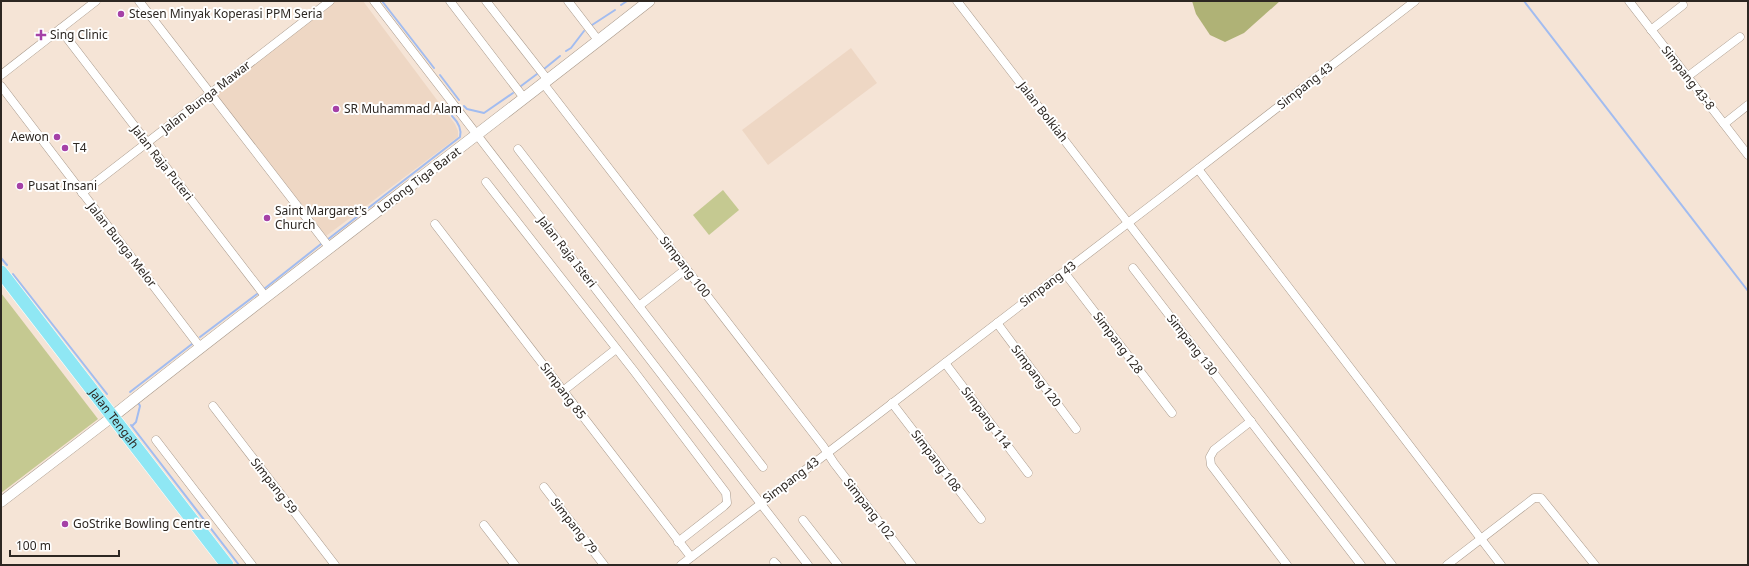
<svg xmlns="http://www.w3.org/2000/svg" width="1749" height="566" font-family="'Noto Sans',sans-serif">
<style>
.built{fill:#eed7c4}
.green{fill:#c5c991}
.forest{fill:#afb276}
.lines{fill:none;stroke-linecap:round;stroke-linejoin:round}
.stream{stroke:#a2bcf0;stroke-width:2}
.minor-casing{stroke:#a8998b;stroke-width:9}
.tertiary-casing{stroke:#a8998b;stroke-width:11}
.secondary-casing{stroke:#a8998b;stroke-width:12}
.primary-casing{stroke:#fff;stroke-width:14}
.minor{stroke:#fff;stroke-width:8}
.tertiary{stroke:#fff;stroke-width:10}
.secondary{stroke:#fff;stroke-width:11}
.primary{stroke:#8fe7f4;stroke-width:13}
.poi-dot{fill:#a541a7;stroke:#fff;stroke-width:1.5}
.labels{text-anchor:middle;stroke-width:4;stroke-linejoin:round;paint-order:stroke}
.poi-label{font-size:12px;fill:#2d2722;stroke:#fff;text-anchor:start}
.street-label{font-size:12px;fill:#2d2722;stroke:#fff}
</style>
<rect width="100%" height="100%" fill="#f5e4d6"/>
<g class="built">
<polygon points="336,1 363,1 455,124 458,131 458,137 326,236 216,94"/>
<polygon points="851,48 877,83 768,165 742,130"/>
</g>
<g class="green">
<polygon points="723,190 739,210 709,235 693,215"/>
<polygon points="1,293 98,419 1,493"/>
</g>
<polygon class="forest" points="1192,1 1280,1 1244,33 1225,42 1210,35 1196,14"/>
<g class="lines">
<g class="stream">
<polyline points="382,1 434,68"/>
<polyline points="1524,1 1748,291"/>
<polyline points="621,5 627,1"/>
<polyline points="592,25 615,10"/>
<polyline points="566,51 571,48 584,31"/>
<polyline points="544,69 560,56"/>
<polyline points="440,75 459,100"/>
<polyline points="521,86 537,74"/>
<polyline points="464,106 467,109 484,113 513,93"/>
<path d="M327 240 460 137C462 129 458 122 452 116"/>
<polyline points="1,258 7,265"/>
<polyline points="13,274 107,394"/>
<polyline points="264,289 321,244"/>
<polyline points="200,337 257,294"/>
<polyline points="130,392 192,344"/>
<polyline points="131,425 239,565"/>
<polyline points="132,426 136,422 140,406 139,404"/>
</g>
<g class="minor-casing">
<g id="minor">
<polyline points="139,1 329,247"/>
<polyline points="374,1 808,565"/>
<polyline points="450,1 524,98"/>
<polyline points="486,1 547,79"/>
<polyline points="568,1 598,40"/>
<polyline points="957,1 1392,565"/>
<polyline points="1629,1 1748,155"/>
<polyline points="60,29 265,296"/>
<polyline points="1651,30 1683,5"/>
<polyline points="1,75 96,1"/>
<polyline points="1687,77 1740,37"/>
<polyline points="543,83 823,446 834,463 912,565"/>
<polyline points="1,86 200,347"/>
<polyline points="1724,124 1748,105"/>
<polyline points="518,149 763,467"/>
<polyline points="1198,169 1501,565"/>
<polyline points="486,182 634,371 726,493 727,503 724,506 678,542"/>
<polyline points="82,193 330,1"/>
<polyline points="435,224 691,557"/>
<polyline points="1133,268 1361,565"/>
<polyline points="1064,272 1172,413"/>
<polyline points="639,306 686,269"/>
<polyline points="997,323 1076,429"/>
<polyline points="945,363 1028,473"/>
<polyline points="563,391 616,349"/>
<polyline points="892,403 981,519"/>
<polyline points="213,406 335,565"/>
<polyline points="1251,421 1214,450 1210,457 1211,465 1287,565"/>
<polyline points="156,440 252,565"/>
<polyline points="544,487 604,565"/>
<polyline points="803,520 838,565"/>
<polyline points="484,525 515,565"/>
<polyline points="774,562 777,565"/>
<polyline points="681,565 1158,200 1415,1"/>
<polyline points="1447,565 1529,502 1534,498 1541,498 1595,565"/>
</g>
</g>
<g class="tertiary-casing">
<polyline id="tertiary" points="1,502 112,417"/>
</g>
<g class="secondary-casing">
<path id="secondary" d="M112 417C290 276 471 141 649 1"/>
</g>
<g class="primary-casing">
<g id="primary">
<path id="s1" d="M1 272 227 565"/>
</g>
</g>
<use href="#minor" class="minor"/>
<use href="#tertiary" class="tertiary"/>
<use href="#secondary" class="secondary"/>
<use href="#primary" class="primary"/>
</g>
<g class="poi-dot">
<circle cx="121" cy="14" r="4"/>
<path d="M39 29h4v4h4v4h-4v4h-4v-4h-4v-4h4z"/>
<circle cx="336" cy="109" r="4"/>
<circle cx="57" cy="137" r="4"/>
<circle cx="65" cy="148" r="4"/>
<circle cx="20" cy="186" r="4"/>
<circle cx="267" cy="218" r="4"/>
<circle cx="65" cy="524" r="4"/>
</g>
<g class="labels">
<g class="poi-label">
<text x="129" y="18">Stesen Minyak Koperasi PPM Seria</text>
<text x="50" y="39">Sing Clinic</text>
<text x="344" y="113">SR Muhammad Alam</text>
<text x="49" y="141" text-anchor="end">Aewon</text>
<text x="73" y="152">T4</text>
<text x="28" y="190">Pusat Insani</text>
<text x="275" y="215">Saint Margaret's<tspan x="275" dy="14">Church</tspan></text>
<text x="73" y="528">GoStrike Bowling Centre</text>
</g>
<g class="street-label">
<text transform="translate(1688 78) rotate(52)" y="4">Simpang 43-8</text>
<text transform="translate(1305 86) rotate(-38)" y="4">Simpang 43</text>
<text transform="translate(206 97) rotate(-38)" y="4">Jalan Bunga Mawar</text>
<text transform="translate(1043 112) rotate(52)" y="4">Jalan Bolkiah</text>
<text transform="translate(162 163) rotate(52)" y="4">Jalan Raja Puteri</text>
<text transform="translate(419 180) rotate(-37)" y="4">Lorong Tiga Barat</text>
<text transform="translate(122 245) rotate(52)" y="4">Jalan Bunga Melor</text>
<text transform="translate(567 252) rotate(52)" y="4">Jalan Raja Isteri</text>
<text transform="translate(685 267) rotate(52)" y="4">Simpang 100</text>
<text transform="translate(1048 284) rotate(-37)" y="4">Simpang 43</text>
<text transform="translate(1118 343) rotate(53)" y="4">Simpang 128</text>
<text transform="translate(1192 345) rotate(52)" y="4">Simpang 130</text>
<text transform="translate(1036 376) rotate(53)" y="4">Simpang 120</text>
<text transform="translate(563 391) rotate(53)" y="4">Simpang 85</text>
<text transform="translate(986 418) rotate(53)" y="4">Simpang 114</text>
<text dy="4" stroke="none"><textPath href="#s1" startOffset="185">Jalan Tengah</textPath></text>
<text transform="translate(936 461) rotate(53)" y="4">Simpang 108</text>
<text transform="translate(791 480) rotate(-37)" y="4">Simpang 43</text>
<text transform="translate(274 486) rotate(52)" y="4">Simpang 59</text>
<text transform="translate(869 509) rotate(52)" y="4">Simpang 102</text>
<text transform="translate(574 526) rotate(52)" y="4">Simpang 79</text>
</g>
</g>
<rect width="1749" height="566" fill="none" stroke="#2d2722" stroke-width="4"/>
<path d="M10 550v6h109v-6" fill="none" stroke="#2d2722" stroke-width="2"/>
<text x="16" y="550" font-size="12" fill="#2d2722" stroke="#ffffff" stroke-width="3" paint-order="stroke">100 m</text>
</svg>
